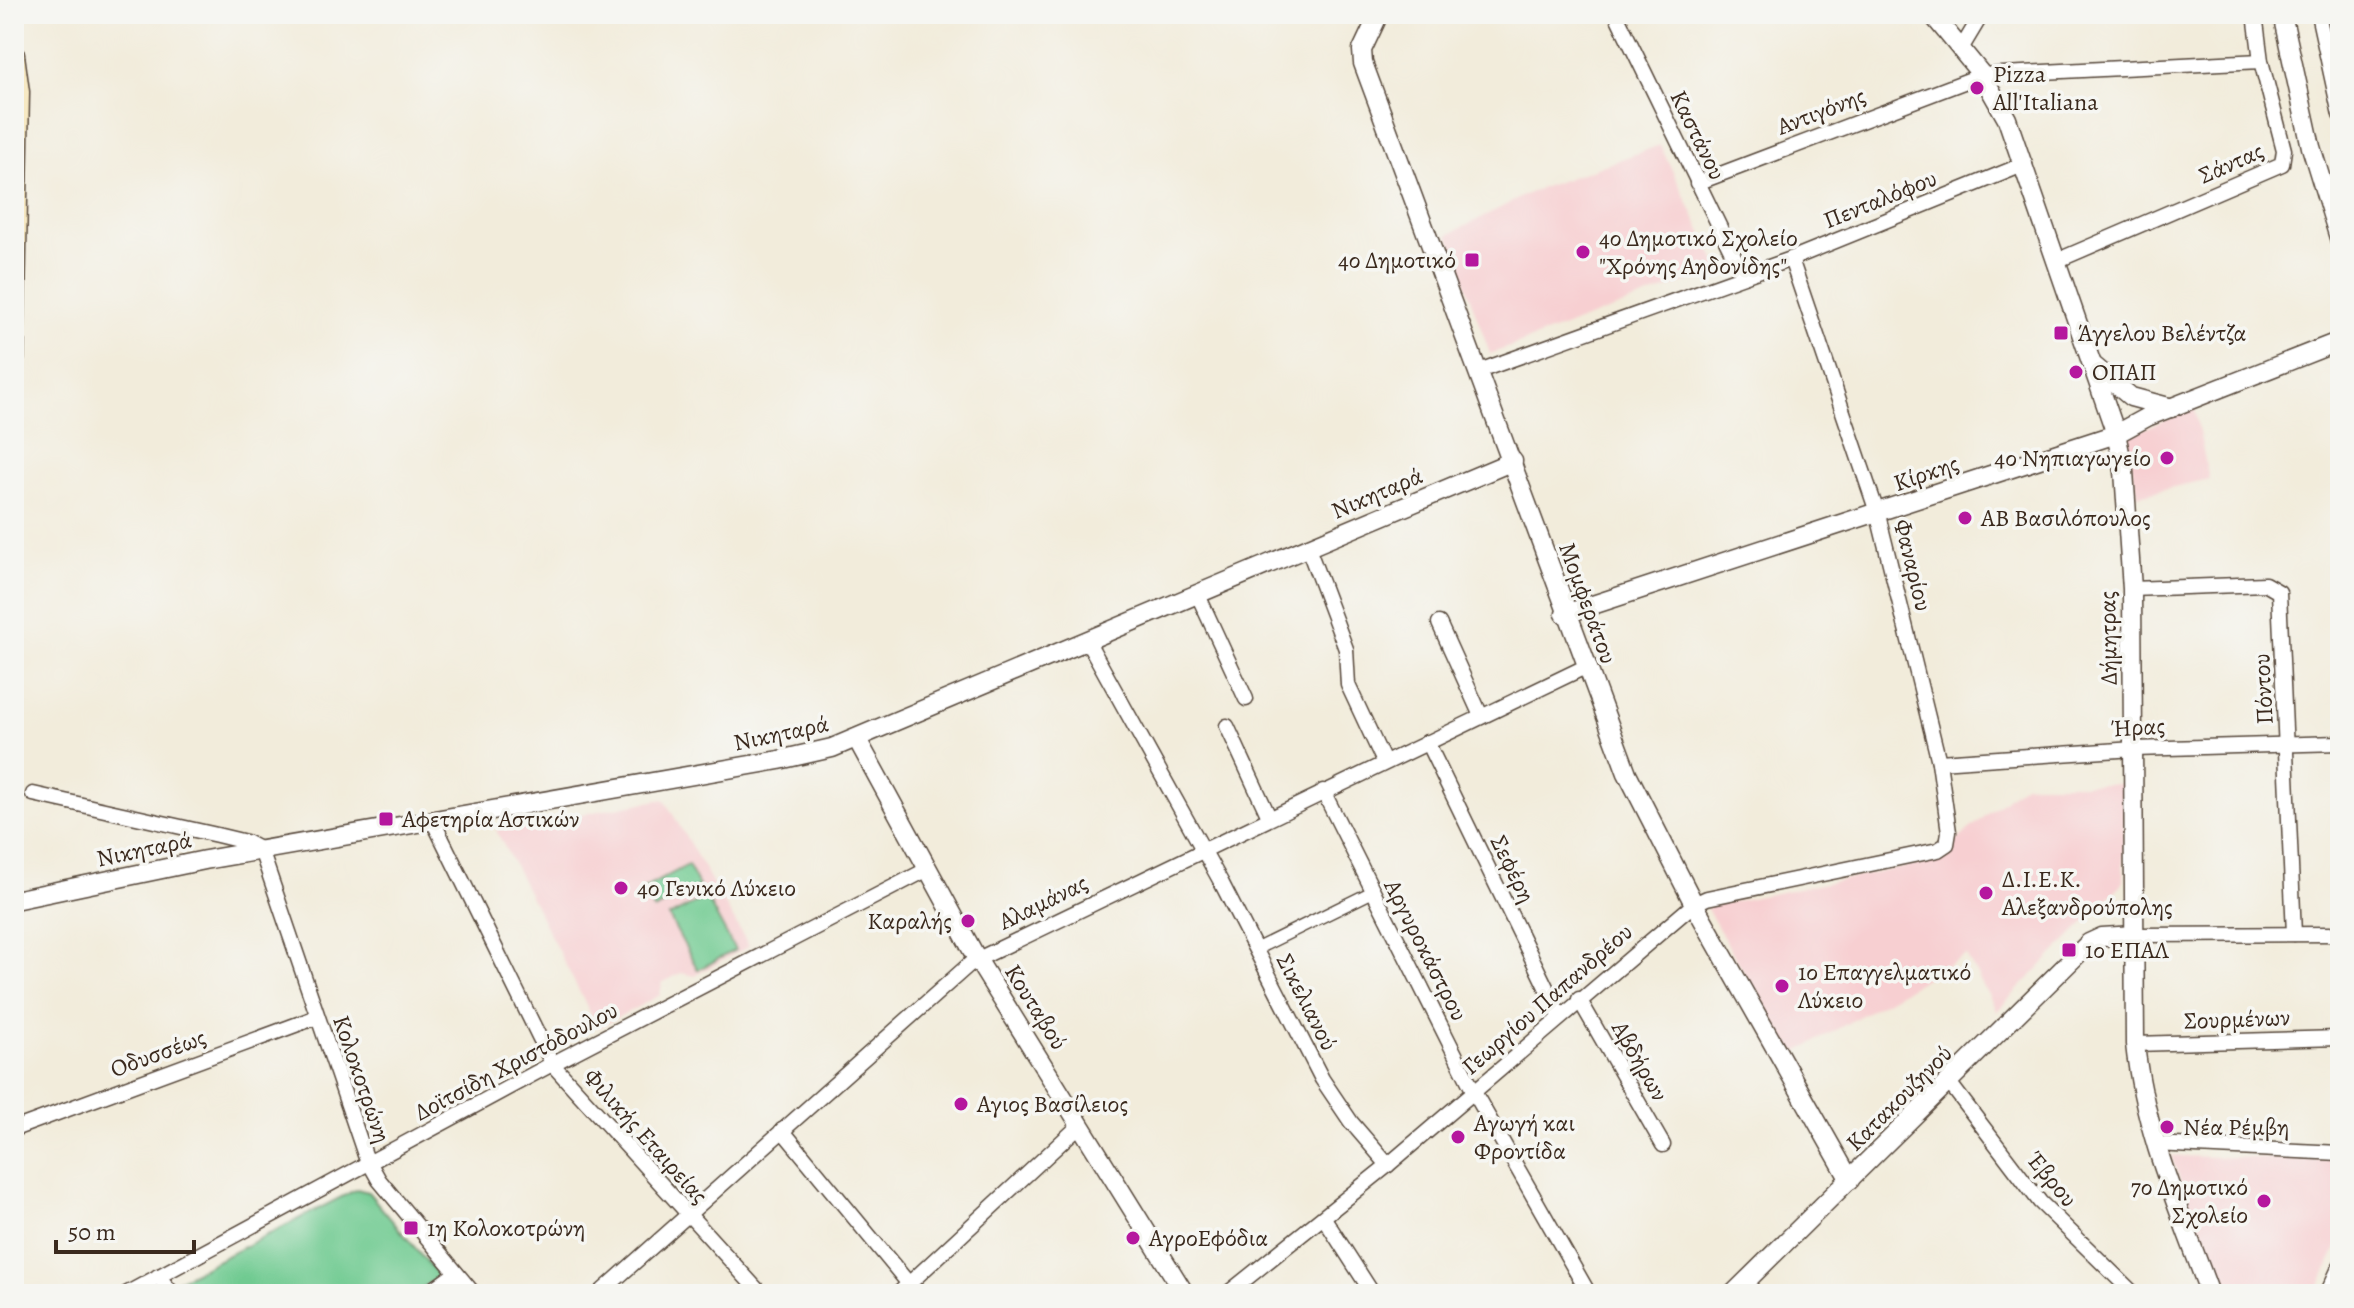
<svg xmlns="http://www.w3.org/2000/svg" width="2354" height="1308" font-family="Alegreya,serif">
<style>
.built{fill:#f7cfd1}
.green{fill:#70ca91;stroke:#567a58;stroke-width:2}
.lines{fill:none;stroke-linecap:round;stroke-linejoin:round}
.pedestrian-casing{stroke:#56473a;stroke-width:14}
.minor-casing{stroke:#56473a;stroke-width:17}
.tertiary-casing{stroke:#56473a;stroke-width:21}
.secondary-casing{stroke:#56473a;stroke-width:23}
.pedestrian{stroke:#fff;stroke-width:11}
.minor{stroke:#fff;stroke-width:14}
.tertiary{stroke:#fff;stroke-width:18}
.secondary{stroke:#f7e9c3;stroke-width:20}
.poi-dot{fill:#b5179e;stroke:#f6f6f2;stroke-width:3}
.labels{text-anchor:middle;stroke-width:7;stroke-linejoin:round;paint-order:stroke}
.poi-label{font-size:24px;fill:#3b2a1e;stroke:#f6f6f2;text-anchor:start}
.street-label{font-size:24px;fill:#3b2a1e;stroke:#f6f6f2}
</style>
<rect width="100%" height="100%" fill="#f6f6f2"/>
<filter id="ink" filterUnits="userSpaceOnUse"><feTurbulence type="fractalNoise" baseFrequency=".0125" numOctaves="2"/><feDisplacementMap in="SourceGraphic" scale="16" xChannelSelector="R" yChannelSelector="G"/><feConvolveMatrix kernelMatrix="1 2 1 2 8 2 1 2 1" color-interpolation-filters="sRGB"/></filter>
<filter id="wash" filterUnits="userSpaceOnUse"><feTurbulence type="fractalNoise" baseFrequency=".006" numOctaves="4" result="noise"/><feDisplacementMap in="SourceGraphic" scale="32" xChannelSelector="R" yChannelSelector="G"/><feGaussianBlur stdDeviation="1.8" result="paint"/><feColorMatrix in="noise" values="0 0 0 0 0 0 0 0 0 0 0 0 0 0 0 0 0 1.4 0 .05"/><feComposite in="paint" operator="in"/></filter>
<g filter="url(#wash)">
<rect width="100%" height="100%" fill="#f2ecdb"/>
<g class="built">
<polygon points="1660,145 1720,270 1490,354 1448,235 1533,191"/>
<polygon points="2194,408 2209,479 2138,495 2125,437"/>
<polygon points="2024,784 2124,784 2123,883 1997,1011 1966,955 1792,1055 1706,907 1930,862"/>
<polygon points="664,799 749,946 694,976 681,973 662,983 660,995 598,1028 496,830"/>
<polygon points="2171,1156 2340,1160 2340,1241 2316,1294 2223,1294"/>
</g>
<g class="green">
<polygon points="688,865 699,886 654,910 643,889"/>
<polygon points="706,897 735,950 698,970 669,917"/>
<polygon points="357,1189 368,1192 439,1276 414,1294 189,1294 177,1281"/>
</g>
</g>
<g filter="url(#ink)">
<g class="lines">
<g class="pedestrian-casing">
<polyline id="pedestrian" points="1256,949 1372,892"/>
</g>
<g class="minor-casing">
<g id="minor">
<polyline points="1616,14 1743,275"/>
<polyline points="2318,14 2340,115"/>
<polyline points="1961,49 1982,14"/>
<polyline points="1697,183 1982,75 2261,61"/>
<polyline points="2056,261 2282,164 2284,150 2261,61 2255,14"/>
<polyline points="1479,371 1791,259 2025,164"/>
<polyline points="1308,548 1346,649 1348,685 1384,762"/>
<polyline points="2132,589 2265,584 2279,592 2294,934"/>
<polyline points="1198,595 1246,699"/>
<polyline points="1439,623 1481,716"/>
<polyline points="1088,642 1221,882 1322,1079 1351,1122 1388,1165"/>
<polyline points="1227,726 1269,817"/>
<polyline points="1427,742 1560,1016"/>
<polyline points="1939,762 2134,749 2340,743"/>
<polyline points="1323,791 1474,1092 1589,1294"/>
<polyline points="33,794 217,835 246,842 261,850 365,1155 379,1180 474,1294"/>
<polyline points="433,821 553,1065 761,1294"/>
<polyline points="2135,935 2340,934"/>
<polyline points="1579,999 1663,1145"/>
<polyline points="2135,1044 2340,1038"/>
<polyline points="1948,1081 2040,1202 2134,1294"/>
<polyline points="14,1129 317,1017"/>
<polyline points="782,1130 909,1284"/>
<polyline points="2155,1144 2340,1153"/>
<polyline points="1324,1218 1373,1294"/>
<polyline points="158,1276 173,1294"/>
<polyline points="126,1294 552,1064 928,869"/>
<polyline points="427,1294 456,1273"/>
<polyline points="599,1294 972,962 1585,667"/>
<polyline points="898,1294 1081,1124"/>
<polyline points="1227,1294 1388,1165 1694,904 1707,898 1938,850 1947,844 1949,832 1939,762 1878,515 1791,259"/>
<polyline points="2327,1294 2340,1266"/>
</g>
</g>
<g class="tertiary-casing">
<g id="tertiary">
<polyline points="1379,14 1362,50 1363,63 1627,773 1694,904 1850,1180"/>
<path d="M1932 14 1982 75 2007 119 2116 434 2124 471 2132 589 2135 1044C2144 1131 2180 1212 2210 1294"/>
<polyline points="2282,14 2311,147 2340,241"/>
<polyline points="2094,366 2131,397 2172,408"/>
<polyline points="1565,614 2116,434 2147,417 2340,341"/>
<polyline points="857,739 977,959 1185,1294"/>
<polyline points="14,900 205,860 779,760 832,748 1513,461"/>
<polyline points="1733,1294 2089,943 2102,937 2135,935"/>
</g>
</g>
<g class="secondary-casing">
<polyline id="secondary" points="14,55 19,92 14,358"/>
</g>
<use href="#pedestrian" class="pedestrian"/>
<use href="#minor" class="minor"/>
<use href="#tertiary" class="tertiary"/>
<use href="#secondary" class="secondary"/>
</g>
</g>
<g class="poi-dot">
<circle cx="1977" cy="88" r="8"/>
<circle cx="1583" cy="252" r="8"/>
<rect x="1464" y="252" width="16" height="16" rx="4"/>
<rect x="2053" y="325" width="16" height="16" rx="4"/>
<circle cx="2076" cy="372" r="8"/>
<circle cx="2167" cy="458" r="8"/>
<circle cx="1965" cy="518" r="8"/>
<rect x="378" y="811" width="16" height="16" rx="4"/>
<circle cx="621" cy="888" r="8"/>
<circle cx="1986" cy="893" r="8"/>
<circle cx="968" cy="921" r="8"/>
<rect x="2061" y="942" width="16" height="16" rx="4"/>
<circle cx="1782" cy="986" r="8"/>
<circle cx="961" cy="1104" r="8"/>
<circle cx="2167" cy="1127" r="8"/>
<circle cx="1458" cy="1137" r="8"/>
<circle cx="2264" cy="1201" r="8"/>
<rect x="403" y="1220" width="16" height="16" rx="4"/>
<circle cx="1133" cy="1238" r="8"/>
</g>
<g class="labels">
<g class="poi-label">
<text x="1993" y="82">Pizza<tspan x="1993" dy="28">All'Italiana</tspan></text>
<text x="1599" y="246">4ο Δημοτικό Σχολείο<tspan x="1599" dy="28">"Χρόνης Αηδονίδης"</tspan></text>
<text x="1456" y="268" text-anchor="end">4ο Δημοτικό</text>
<text x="2077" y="341">Άγγελου Βελέντζα</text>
<text x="2092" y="380">ΟΠΑΠ</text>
<text x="2151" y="466" text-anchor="end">4ο Νηπιαγωγείο</text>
<text x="1981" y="526">ΑΒ Βασιλόπουλος</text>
<text x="402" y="827">Αφετηρία Αστικών</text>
<text x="2002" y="887">Δ.Ι.Ε.Κ.<tspan x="2002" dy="28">Αλεξανδρούπολης</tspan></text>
<text x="637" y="896">4ο Γενικό Λύκειο</text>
<text x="952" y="929" text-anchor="end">Καραλής</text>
<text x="2085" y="958">1ο ΕΠΑΛ</text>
<text x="1798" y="980">1ο Επαγγελματικό<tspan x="1798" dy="28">Λύκειο</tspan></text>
<text x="977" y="1112">Αγιος Βασίλειος</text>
<text x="1474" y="1131">Αγωγή και<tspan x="1474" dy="28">Φροντίδα</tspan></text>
<text x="2183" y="1135">Νέα Ρέμβη</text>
<text x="2248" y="1195" text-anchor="end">7ο Δημοτικό<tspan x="2248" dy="28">Σχολείο</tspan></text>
<text x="427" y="1236">1η Κολοκοτρώνη</text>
<text x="1149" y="1246">ΑγροΕφόδια</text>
</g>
<g class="street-label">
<text transform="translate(1821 111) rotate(-21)" y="8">Αντιγόνης</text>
<text transform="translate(1698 135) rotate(64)" y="8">Καστάνου</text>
<text transform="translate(2231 163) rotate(-24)" y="8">Σάντας</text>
<text transform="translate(1880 199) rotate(-22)" y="8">Πενταλόφου</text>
<text transform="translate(1926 473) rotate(-19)" y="8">Κίρκης</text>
<text transform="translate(1377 493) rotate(-23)" y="8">Νικηταρά</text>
<text transform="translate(1913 565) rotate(76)" y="8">Φαναρίου</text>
<text transform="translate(1588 603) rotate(70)" y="8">Μομφεράτου</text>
<text transform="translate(2108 638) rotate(-91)" y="8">Δήμητρας</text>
<text transform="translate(2263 689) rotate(-93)" y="8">Πόντου</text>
<text transform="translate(2138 727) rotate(-3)" y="8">Ήρας</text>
<text transform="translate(781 733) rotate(-12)" y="8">Νικηταρά</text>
<text transform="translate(144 849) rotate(-12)" y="8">Νικηταρά</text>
<text transform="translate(1513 869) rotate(64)" y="8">Σεφέρη</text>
<text transform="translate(1043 902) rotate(-26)" y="8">Αλαμάνας</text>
<text transform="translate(1426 950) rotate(63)" y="8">Αργυροκάστρου</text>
<text transform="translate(1547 999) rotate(-41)" y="8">Γεωργίου Παπανδρέου</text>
<text transform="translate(1307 1002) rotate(63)" y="8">Σικελιανού</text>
<text transform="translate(1036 1007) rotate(58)" y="8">Κουταβού</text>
<text transform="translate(2237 1019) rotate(-2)" y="8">Σουρμένων</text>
<text transform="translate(158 1053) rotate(-20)" y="8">Οδυσσέως</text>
<text transform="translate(516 1061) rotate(-28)" y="8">Δοϊτσίδη Χριστόδουλου</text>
<text transform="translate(1640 1061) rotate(60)" y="8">Αβδήρων</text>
<text transform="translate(362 1079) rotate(71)" y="8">Κολοκοτρώνη</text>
<text transform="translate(1899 1098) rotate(-45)" y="8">Κατακουζηνού</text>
<text transform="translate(646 1136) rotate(48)" y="8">Φιλικής Εταιρείας</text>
<text transform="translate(2052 1179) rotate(50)" y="8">Έβρου</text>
</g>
</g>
<rect width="2354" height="1308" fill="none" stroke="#f6f6f2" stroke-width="48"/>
<path d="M56 1240v12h138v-12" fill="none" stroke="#3b2a1e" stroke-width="4"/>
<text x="68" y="1240" font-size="24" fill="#3b2a1e" stroke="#f6f6f2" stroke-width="6" paint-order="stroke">50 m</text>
</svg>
